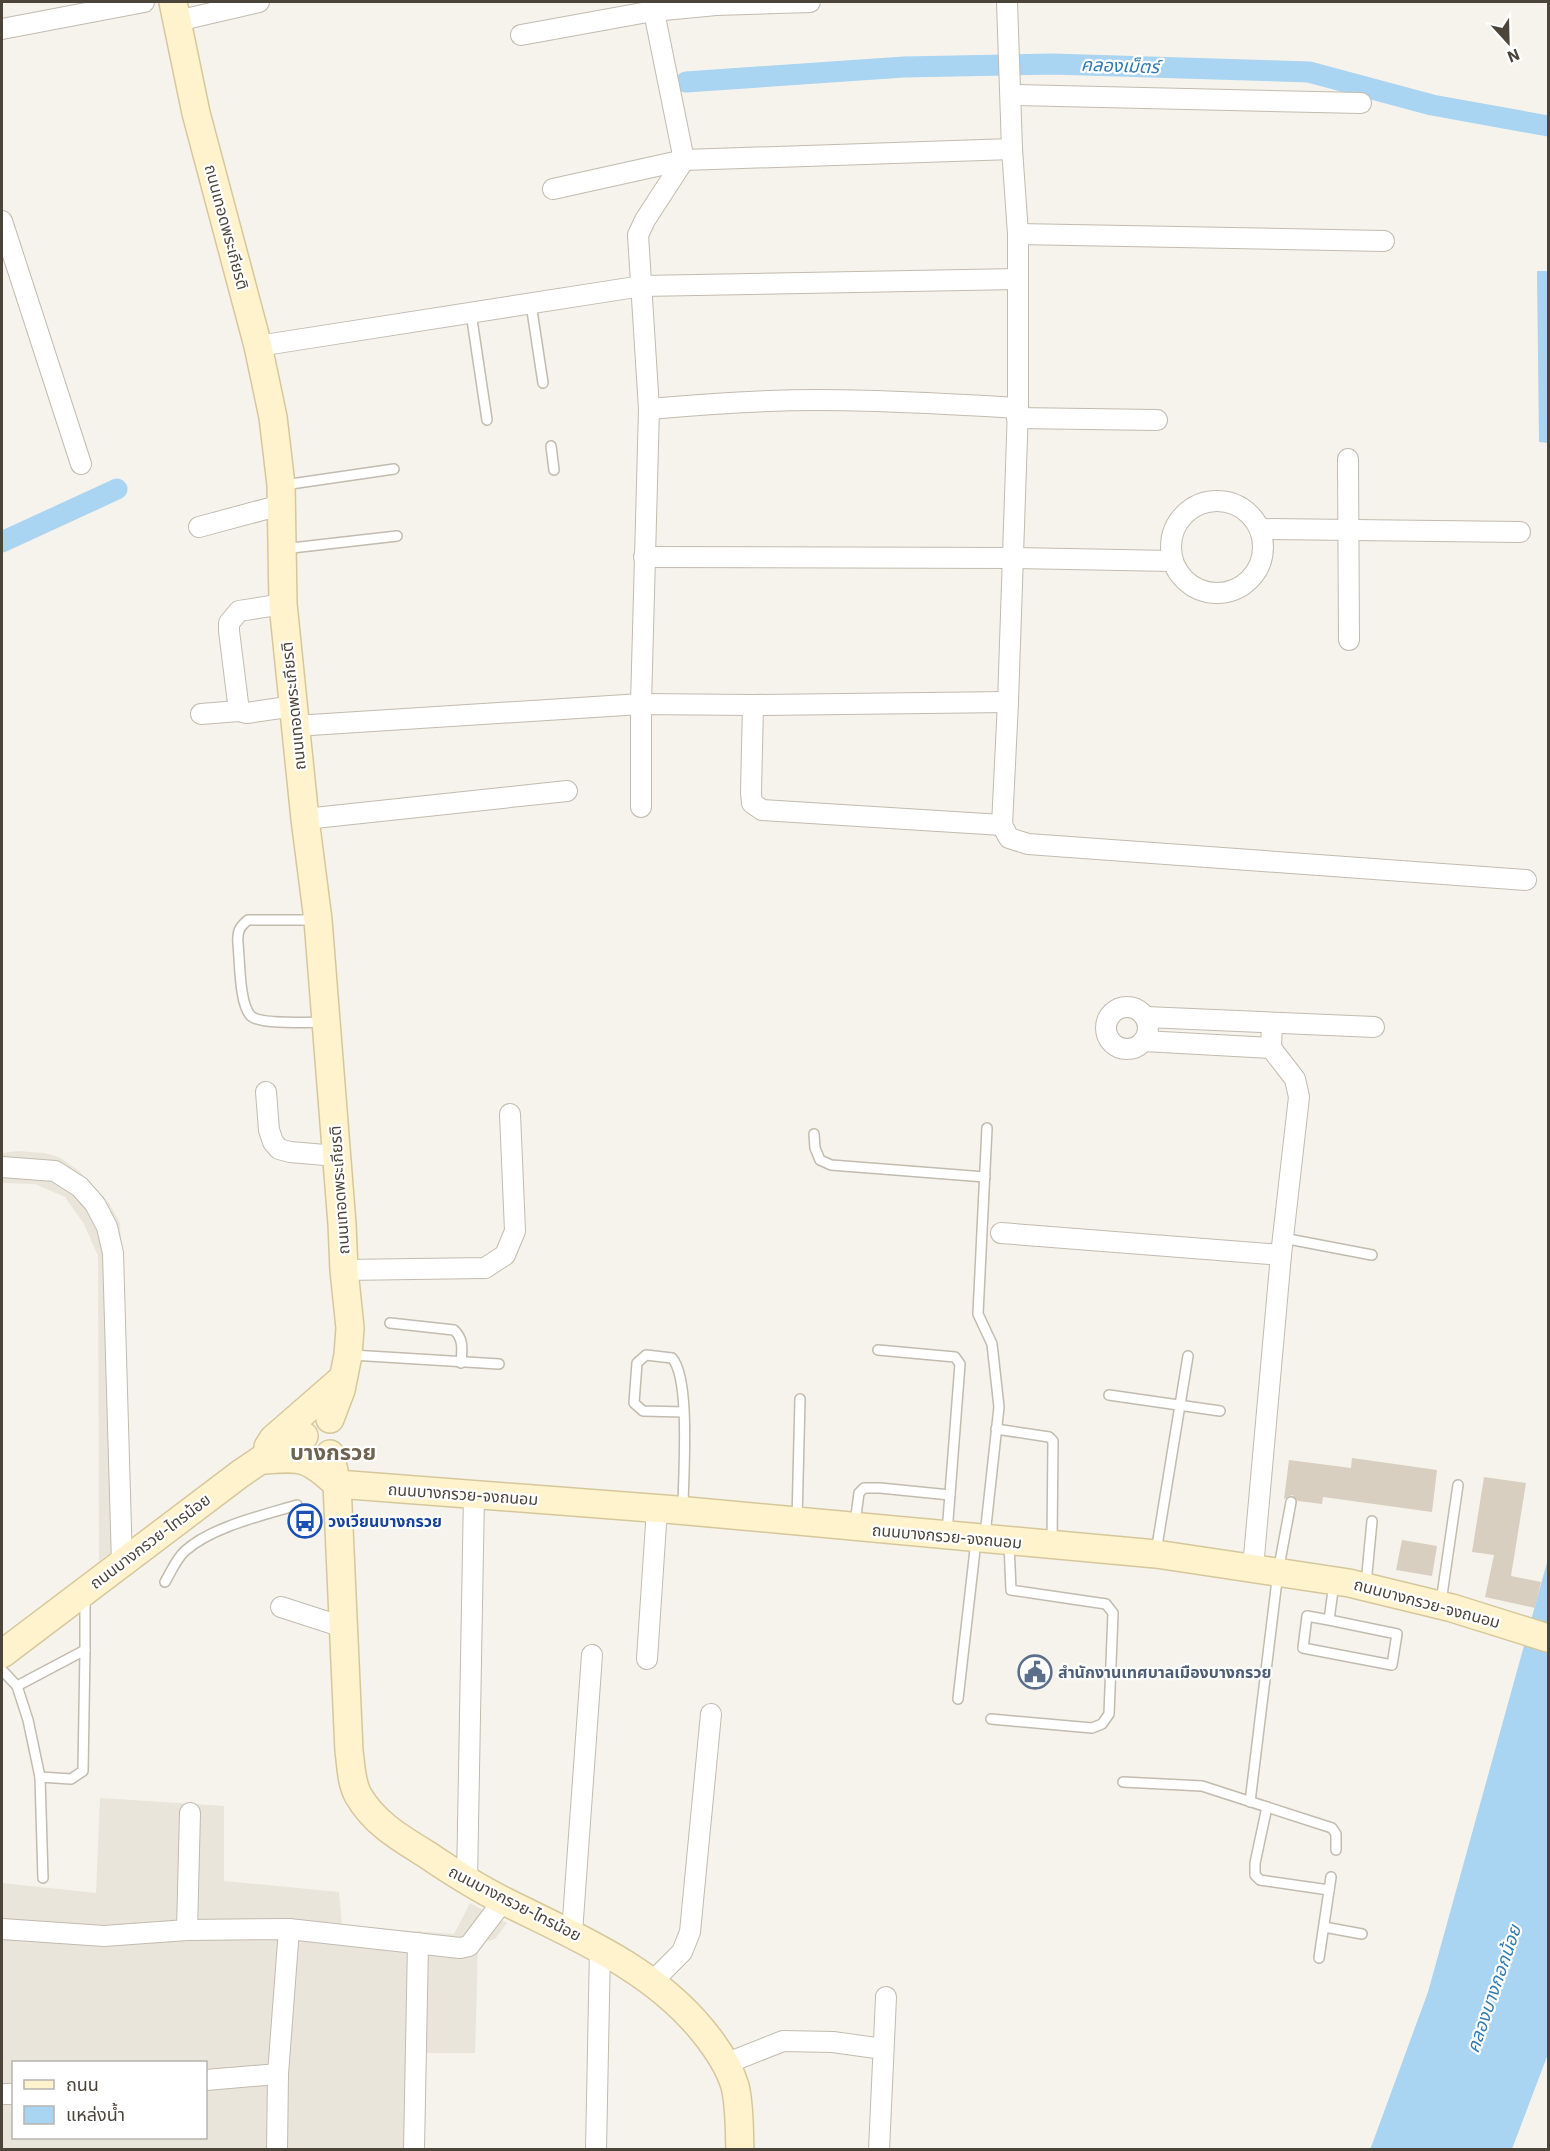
<svg xmlns="http://www.w3.org/2000/svg" width="1550" height="2151" font-family="'IBM Plex Sans','Noto Sans Thai',sans-serif">
<style>
.residential{fill:#eae5da;fill-rule:evenodd}
.water{fill:#a9d4f2}
.lines{fill:none;stroke-linecap:round;stroke-linejoin:round}
.canal{stroke:#a9d4f2;stroke-width:21}
.building{fill:#d8cfc1}
.lane-casing{stroke:#c2bbae;stroke-width:12}
.street-casing{stroke:#c2bbae;stroke-width:22}
.secondary-casing{stroke:#d6c79b;stroke-width:30}
.lane{stroke:#fff;stroke-width:9}
.street{stroke:#fff;stroke-width:20}
.secondary{stroke:#fff3cd;stroke-width:27}
.labels{text-anchor:middle;stroke-width:4.5;stroke-linejoin:round;paint-order:stroke}
.street-label{font-size:16px;fill:#4b4439;stroke:#fff}
.transit-label{font-size:16px;font-weight:bold;fill:#164399;stroke:#fff;text-anchor:start}
.service-label{font-size:16px;font-weight:bold;fill:#4e5e75;stroke:#fff;text-anchor:start}
.water-label{font-size:18px;font-style:italic;fill:#2e7ab2;stroke:#fff}
.district-label{font-size:22px;font-weight:bold;fill:#6e6250;stroke:#fff}
</style>
<rect width="100%" height="100%" fill="#f6f3ec"/>
<g class="residential">
<polygon points="18,1151 44,1153 59,1157 79,1171 109,1203 120,1223 125,1328 130,1539 99,1561 98,1256 84,1224 65,1197 35,1184 2,1183 2,1153"/>
<path d="M100 1798 224 1806V1881L339 1892 342 1926 454 1934 470 1903 507 1923 495 1939 478 1944 475 2053H420L417 2149 2 2150V1883L96 1893ZM14 2062H206V2138H14Z"/>
</g>
<g class="water">
<polygon points="1537,271 1548,271 1548,443 1539,442"/>
<polygon points="1548,1559 1548,2054 1512,2149 1370,2150 1428,1992"/>
</g>
<g class="lines">
<g class="canal">
<polyline points="686,82 904,67 1052,64 1309,72 1432,105 1548,126"/>
<polyline points="2,542 117,489"/>
</g>
</g>
<g class="building">
<polygon points="1352,1458 1437,1470 1432,1512 1323,1497 1322,1504 1298,1501 1292,1495 1284,1499 1289,1460 1351,1468"/>
<polygon points="1484,1477 1526,1483 1511,1576 1541,1582 1535,1608 1485,1597 1494,1555 1472,1552"/>
<polygon points="1402,1540 1437,1546 1432,1576 1396,1570"/>
</g>
<g class="lines">
<g class="lane-casing">
<g id="lane">
<polyline points="531,304 543,383"/>
<polyline points="471,313 487,420"/>
<polyline points="551,446 554,470"/>
<polyline points="284,485 394,469"/>
<polyline points="283,549 397,536"/>
<path d="M315 920H248C239 927 237 932 238 944 240 961 239 1004 251 1016 260 1025 310 1022 325 1022"/>
<polyline points="814,1134 815,1148 820,1160 831,1165 985,1177"/>
<polyline points="1283,1238 1372,1255"/>
<path d="M390 1323 454 1330C464 1339 462 1350 461 1363"/>
<polyline points="878,1350 955,1357 960,1364 947,1533"/>
<polyline points="352,1355 499,1364"/>
<polyline points="1109,1395 1220,1411"/>
<polyline points="996,1429 1049,1437 1053,1441 1052,1543"/>
<path d="M683 1509C683 1477 691 1379 672 1358L646 1355 637 1363 634 1403 643 1411 684 1412"/>
<polyline points="797,1520 800,1399"/>
<polyline points="855,1523 859,1493 864,1488 880,1488 950,1495"/>
<polyline points="985,1535 999,1407 992,1344 978,1314 987,1128"/>
<polyline points="1156,1552 1188,1356"/>
<path d="M165 1582C171 1572 176 1559 185 1551 211 1527 264 1515 297 1505"/>
<polyline points="1366,1584 1372,1521"/>
<polyline points="85,1599 85,1650"/>
<polyline points="1441,1602 1458,1485"/>
<polyline points="1329,1620 1397,1634 1392,1665 1303,1648 1307,1616 1329,1620 1334,1583"/>
<polyline points="2,1670 17,1686 28,1720 40,1777 43,1878"/>
<polyline points="17,1686 85,1650 83,1771 71,1779 40,1777"/>
<polyline points="958,1699 976,1541"/>
<polyline points="991,1719 1092,1728 1102,1724 1109,1714 1113,1613 1106,1604 1011,1590 1009,1543"/>
<polyline points="1123,1782 1202,1786 1332,1828 1336,1834 1336,1850"/>
<polyline points="1250,1802 1278,1572 1291,1502"/>
<polyline points="1267,1807 1255,1863 1255,1875 1260,1880 1329,1890"/>
<polyline points="1324,1927 1362,1934"/>
<polyline points="1319,1958 1331,1877"/>
</g>
</g>
<g class="street-casing">
<g id="street">
<polyline points="177,21 259,2"/>
<polyline points="2,29 144,2"/>
<polyline points="521,35 653,11 716,5 810,2"/>
<polyline points="1011,95 1361,103"/>
<polyline points="553,189 684,160 1012,149"/>
<polyline points="2,221 81,464"/>
<polyline points="1018,234 1384,241"/>
<polyline points="258,346 642,286 1018,279"/>
<path d="M649 409C705 404 761 400 817 400 884 400 951 404 1018 408"/>
<polyline points="1017,418 1157,420"/>
<polyline points="1348,459 1349,640"/>
<circle cx="1217" cy="547" r="46"/>
<polyline points="199,527 281,505"/>
<polyline points="1261,529 1520,532"/>
<polyline points="644,557 1013,558 1172,561"/>
<polyline points="283,604 239,611 229,623 229,631 239,711 247,713 294,706"/>
<polyline points="753,705 751,793 752,803 762,810 1002,825 1008,702 1018,408 1018,234 1012,149 1007,2"/>
<polyline points="201,714 239,711"/>
<polyline points="295,726 641,704 753,705 1008,702"/>
<polyline points="641,807 641,704 649,409 638,235 645,220 684,160 652,2"/>
<polyline points="305,819 567,791"/>
<polyline points="1002,825 1009,838 1028,844 1526,880"/>
<circle cx="1127" cy="1028" r="21"/>
<polyline points="1146,1017 1374,1027"/>
<polyline points="1144,1041 1271,1048"/>
<polyline points="266,1092 269,1130 273,1142 279,1149 290,1152 337,1156"/>
<polyline points="2,1167 55,1171 80,1187 95,1204 107,1227 113,1253 122,1563"/>
<polyline points="1001,1233 1281,1255"/>
<polyline points="344,1270 485,1268 505,1255 515,1231 510,1114"/>
<polyline points="1253,1568 1281,1255 1299,1097 1295,1079 1271,1048 1272,1023"/>
<polyline points="281,1607 343,1627"/>
<polyline points="647,1659 657,1509"/>
<polyline points="467,1881 474,1495"/>
<polyline points="2,1929 104,1936 187,1930 289,1929 460,1948 469,1946 503,1901"/>
<polyline points="187,1930 190,1813"/>
<polyline points="572,1933 592,1655"/>
<polyline points="652,1982 682,1952 690,1932 711,1714"/>
<polyline points="725,2064 783,2041 833,2042 883,2049"/>
<polyline points="206,2080 278,2074"/>
<polyline points="5,2094 14,2094"/>
<polyline points="277,2150 278,2074 289,1929"/>
<polyline points="414,2150 418,1943"/>
<polyline points="596,2150 600,1948"/>
<polyline points="879,2150 886,1997"/>
</g>
</g>
<g class="secondary-casing">
<g id="secondary">
<polyline points="173,2 196,113 258,346 273,417 281,485 283,604 305,819 318,920 342,1224 344,1270 350,1328 348,1355 341,1390 330,1419"/>
<polyline points="268,1447 273,1439 343,1378"/>
<path d="M330 1454 337 1484 349 1751C351 1765 351 1782 358 1795 374 1823 400 1838 426 1854 451 1871 476 1887 504 1901 576 1937 651 1967 703 2031 716 2047 729 2066 735 2086 740 2107 739 2129 740 2150"/>
<path d="M265 1460C305 1457 307 1458 337 1484"/>
<polyline points="337,1484 677,1510 1156,1554 1349,1583 1452,1608 1548,1638"/>
<polyline points="2,1654 240,1474 265,1457 304,1436"/>
</g>
</g>
<use href="#lane" class="lane"/>
<use href="#street" class="street"/>
<use href="#secondary" class="secondary"/>
</g>
<defs>
<g id="bus-ring" transform="scale(1.725)"><circle r="9.5" fill="#fff" stroke="#1a4fb4" stroke-width="1.5"/><path d="M-5-6H5V4H4V6H2V4H-2V6H-4V4H-5ZM-3.5-4V0h7V-4ZM-3.5 1.2v1.5H-2V1.2ZM2 1.2v1.5H3.5V1.2Z" fill="#1a4fb4"/></g>
<g id="civic-ring" transform="scale(1.725)"><circle r="9.5" fill="#fff" stroke="#5c6f8a" stroke-width="1.5"/><path d="M-.6-6.5H3V-4.5H.6V-3L4-1V1h2V6H-6V1h2V-1L-.6-3ZM-1.2 2.5V6h2.4V2.5Z" fill="#5c6f8a"/></g>
</defs>
<g fill-rule="evenodd">
<use href="#bus-ring" x="305" y="1521"/>
<use href="#civic-ring" x="1035" y="1672"/>
</g>
<g class="labels">
<g class="street-label">
<text transform="translate(227 227) rotate(75)" y="6">ถนนเทอดพระเกียรติ</text>
<text transform="translate(293 706) rotate(-96)" y="6">ถนนเทอดพระเกียรติ</text>
<text transform="translate(339 1190) rotate(-94)" y="6">ถนนเทอดพระเกียรติ</text>
<text transform="translate(463 1494) rotate(4)" y="6">ถนนบางกรวย-จงถนอม</text>
<text transform="translate(947 1536) rotate(5)" y="6">ถนนบางกรวย-จงถนอม</text>
<text transform="translate(150 1541) rotate(-37)" y="6">ถนนบางกรวย-ไทรน้อย</text>
<text transform="translate(1427 1603) rotate(15)" y="6">ถนนบางกรวย-จงถนอม</text>
<text transform="translate(515 1903) rotate(27)" y="6">ถนนบางกรวย-ไทรน้อย</text>
</g>
<g class="transit-label">
<text x="328" y="1527">วงเวียนบางกรวย</text>
</g>
<g class="service-label">
<text x="1058" y="1678">สำนักงานเทศบาลเมืองบางกรวย</text>
</g>
<g class="water-label">
<text transform="translate(1120 66) rotate(2)" y="6">คลองเม็ตร์</text>
<text transform="translate(1494 1989) rotate(-71)" y="6">คลองบางกอกน้อย</text>
</g>
<g class="district-label">
<text x="333" y="1460">บางกรวย</text>
</g>
</g>
<rect width="1550" height="2151" fill="none" stroke="#4b4439" stroke-width="6"/>
<rect x="12" y="2061" width="195" height="78" fill="#ffffff" stroke="#b7b4b0" stroke-width="1.5"/>
<rect x="24" y="2080" width="30" height="9" fill="#fff3cd" stroke="#b7b4b0" stroke-width="1.5"/>
<text x="66" y="2091" font-size="18" fill="#4b4439">ถนน</text>
<rect x="24" y="2106" width="30" height="18" fill="#a9d4f2" stroke="#b7b4b0" stroke-width="1.5"/>
<text x="66" y="2121" font-size="18" fill="#4b4439">แหล่งน้ำ</text>
<g transform="translate(1508 42) rotate(158)" stroke="#ffffff" stroke-width="4.5" paint-order="stroke">
<path d="M0-4.5L10 22L0 15L-10 22Z" fill="#4b4439"/>
<text y="-9" font-size="16" font-weight="bold" text-anchor="middle" fill="#4b4439">N</text>
</g>
</svg>
